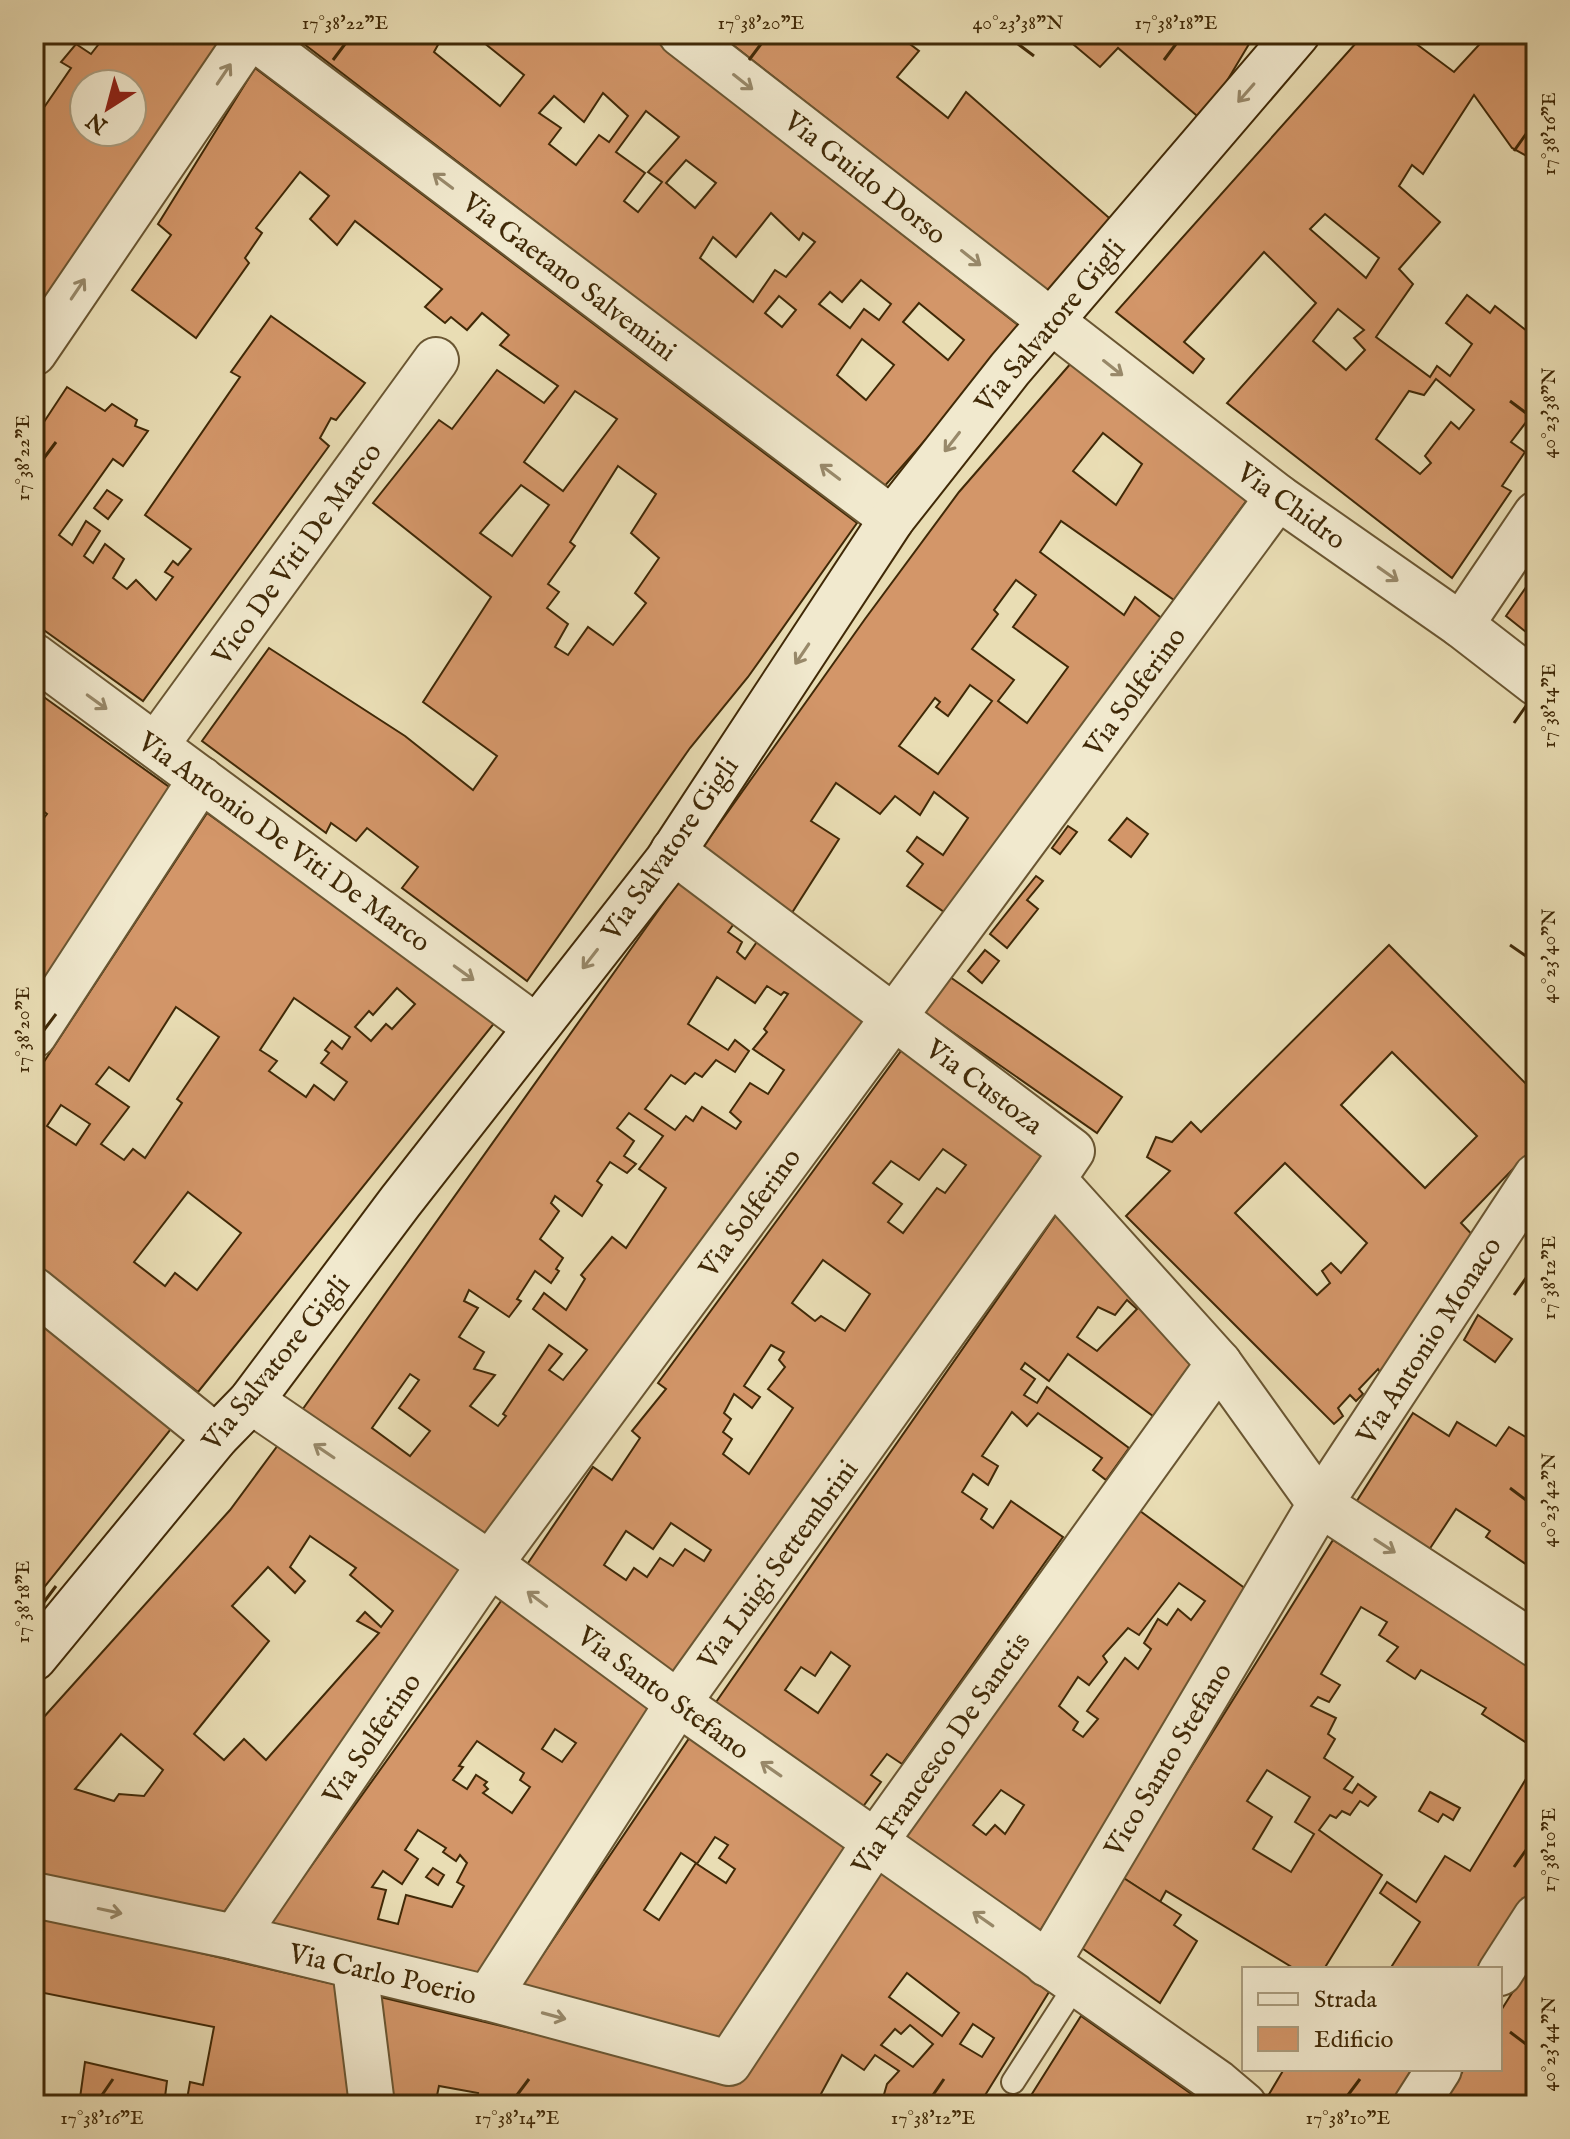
<svg xmlns="http://www.w3.org/2000/svg" width="1570" height="2139" font-family="'IM FELL English',serif">
<style>
.building{fill:#d39669;stroke:#402907;stroke-width:2;fill-rule:evenodd}
.lines{fill:none;stroke-linecap:round;stroke-linejoin:round}
.lane-casing{stroke:#6a5632;stroke-width:26}
.street-casing{stroke:#6a5632;stroke-width:48}
.secondary-casing{stroke:#402907;stroke-width:48}
.lane{stroke:#f1e9ce;stroke-width:22}
.street{stroke:#f1e9ce;stroke-width:44}
.secondary{stroke:#f1e9ce;stroke-width:44}
.oneway{stroke:#98896a}
.ticks{fill:none;stroke:#402907;stroke-width:3}
.labels{text-anchor:middle;stroke-width:7;stroke-linejoin:round;paint-order:stroke}
.street-label{font-size:28px;fill:#402907;stroke:#f1e9ce}
.neatline{fill:none;stroke:#402907;stroke-width:3}
.ticks-label{font-size:20px;text-anchor:middle;fill:#402907}
</style>
<rect width="100%" height="100%" fill="#e9ddb4"/>
<filter id="stains"><feTurbulence type="fractalNoise" baseFrequency=".0025" numOctaves="4"/><feColorMatrix values="0 0 0 0 .2 0 0 0 0 .09 0 0 0 0 .02 0 0 0 .5 -.17"/></filter>
<radialGradient id="worn" r=".72"><stop offset=".6" stop-color="#630" stop-opacity="0"/><stop offset="1" stop-color="#630" stop-opacity=".3"/></radialGradient>
<g class="building">
<path d="M102 34H206L220 44 47 300 34 291V122L71 68 61 62 76 44 91 54 105 36ZM84 84H132V132H84Z"/>
<path d="M291 34H444L434 52 500 106 524 75 473 34H647L1023 329 883 488ZM603 93 628 116 609 142 599 135 576 165 549 144 561 128 539 113 554 96 584 122ZM646 111 679 137 648 172 662 182 638 212 624 201 645 173 616 152ZM686 160 716 183 695 208 666 183ZM771 213 799 240 803 233 815 242 786 277 775 270 753 302 700 258 713 237 736 257ZM861 280 891 304 879 320 864 309 850 328 819 304 830 292 842 302ZM779 296 796 310 782 327 765 313ZM919 303 964 340 948 360 903 322ZM862 339 894 365 866 400 837 375Z"/>
<polygon points="719,34 905,34 902,38 919,51 897,77 948,118 966,92 1115,223 1051,294"/>
<polygon points="1061,34 1255,34 1203,121 1118,48 1100,67"/>
<path d="M1364 34H1403L1454 72 1489 34H1536V161L1512 148 1474 95 1423 174 1412 165 1399 186 1440 222 1399 269 1413 284 1376 337 1430 377 1437 366 1450 376 1472 344 1446 323 1467 295 1490 313 1495 306 1536 338V403L1533 401 1525 412 1530 417 1511 442 1525 452 1502 486 1511 491 1452 578 1227 403 1316 303 1264 252 1184 342 1204 359 1193 373 1116 312ZM1325 214 1379 258 1366 278 1310 229ZM1338 309 1364 330 1354 338 1365 350 1346 370 1313 341ZM1436 379 1474 410 1459 429 1451 422 1425 456 1431 463 1420 474 1376 439 1409 391 1424 395Z"/>
<path d="M255 68 857 523 748 677 690 748 527 981 402 888 418 867 367 828 356 841 331 823 326 833 202 741 269 648 405 736 473 790 497 756 423 702 491 597 373 503 439 420 452 429 497 370 544 403 558 386 500 345 509 335 482 313 467 330 451 317 445 323 425 307 442 289 355 221 337 245 310 219 329 196 300 172 256 228 262 233 245 258 249 263 196 338 132 290 171 235 158 224ZM575 391 617 419 563 491 524 462ZM618 466 656 494 631 533 659 558 635 593 646 603 613 645 588 627 568 655 555 647 568 624 547 608 559 592 548 584 575 546 570 542ZM521 485 549 505 512 556 480 533Z"/>
<polygon points="271,316 365,383 336,420 331,418 320,438 329,446 143,701 34,623 34,587 43,573 34,567 34,437 67,387 105,411 112,404 137,420 135,426 148,431 123,466 113,459 59,535 72,545 86,521 100,531 84,556 93,563 105,544 124,559 113,578 127,589 136,580 156,600 173,577 165,572 173,561 178,565 191,549 145,515 240,377 231,372"/>
<path d="M1072 362 1247 500 1174 600 1061 521 1040 552 1124 615 1135 597 1165 621 947 914 907 886 923 864 907 851 917 837 943 855 968 818 934 792 920 815 895 796 880 814 836 783 811 821 839 839 788 919 698 854 865 619 959 492ZM1103 433 1142 464 1116 505 1073 471ZM1016 580 1036 595 1013 627 1068 667 1027 723 998 701 1014 680 972 649 998 614 994 610ZM970 685 992 701 938 774 899 746 935 698 940 702 936 707 948 716Z"/>
<polygon points="107,490 122,500 108,519 94,508"/>
<polygon points="1536,573 1536,640 1506,616"/>
<polygon points="34,690 179,794 34,1012 34,831 47,814 34,804"/>
<path d="M207 813 496 1021 198 1392 34 1263V1077ZM397 988 415 1004 392 1029 386 1024 371 1041 355 1027 369 1011 373 1015ZM294 998 350 1037 342 1049 332 1041 325 1050 329 1053 321 1063 347 1082 334 1100 314 1085 306 1097 269 1071 277 1061 260 1050ZM176 1007 219 1037 177 1099 182 1103 145 1158 133 1149 124 1160 101 1144 129 1107 96 1084 109 1067 129 1081ZM61 1105 90 1124 76 1145 47 1126ZM188 1192 241 1233 197 1290 175 1273 165 1286 134 1262Z"/>
<polygon points="1127,818 1148,834 1131,857 1109,840"/>
<polygon points="1068,826 1077,832 1060,854 1052,848"/>
<polygon points="1036,876 1043,881 1027,900 1038,909 1007,948 990,934"/>
<path d="M680 880 738 918 728 932 742 942 737 952 745 959 761 936 876 1015 488 1549 300 1413ZM717 977 755 1003 767 986 781 995 784 992 788 994 764 1029 767 1032 753 1049 784 1070 768 1094 750 1083 730 1112 741 1122 736 1129 702 1107 693 1121 686 1116 675 1130 645 1109 671 1075 685 1084 695 1073 702 1077 716 1060 735 1072 749 1051 735 1040 728 1050 688 1024ZM629 1113 663 1136 639 1169 666 1188 626 1248 612 1237 581 1275 585 1279 566 1310 544 1293 533 1309 587 1350 563 1380 549 1370 562 1354 549 1345 503 1414 506 1416 498 1426 470 1406 495 1375 474 1369 484 1352 459 1337 478 1308 464 1301 469 1290 509 1317 521 1301 517 1299 535 1271 551 1283 559 1271 556 1269 563 1258 540 1239 559 1211 551 1203 555 1196 582 1216 602 1185 597 1181 610 1162 627 1173 636 1164 624 1156 634 1141 617 1128ZM410 1374 419 1380 399 1408 430 1431 410 1456 372 1428Z"/>
<path d="M1389 945 1536 1094V1145L1461 1223 1485 1248 1382 1375 1378 1369 1359 1389 1363 1394 1356 1401 1350 1395 1338 1408 1343 1416 1334 1424 1126 1216 1170 1171 1147 1157 1156 1137 1172 1142 1191 1122 1201 1132ZM1392 1052 1477 1136 1425 1188 1341 1105ZM1285 1163 1367 1243 1341 1273 1331 1263 1322 1271 1330 1283 1317 1295 1235 1213Z"/>
<polygon points="985,950 999,961 982,983 968,971"/>
<polygon points="950,977 1122,1097 1097,1133 925,1013"/>
<path d="M909 1040 1053 1146 680 1680 524 1569 593 1467 612 1480 640 1438 632 1431 666 1389 658 1383ZM943 1149 966 1165 945 1193 937 1188 903 1233 888 1222 902 1204 873 1183 891 1161 919 1180ZM823 1260 870 1294 845 1331 821 1316 815 1321 792 1303ZM771 1345 784 1352 779 1360 785 1367 768 1389 793 1408 749 1474 723 1454 732 1439 723 1432 731 1419 724 1413 734 1394 752 1408 760 1397 744 1386ZM671 1523 711 1550 704 1561 685 1549 673 1566 660 1558 647 1577 634 1568 626 1580 604 1565 626 1531 653 1549Z"/>
<path d="M1063 1205 1203 1347 1153 1416 1068 1354 1049 1381 1025 1363 1021 1369 1035 1379 1024 1395 1037 1403 1047 1387 1129 1448 1106 1480 1093 1470 1102 1458 1038 1413 1027 1426 1012 1412 982 1456 998 1466 988 1485 973 1474 962 1492 987 1509 981 1519 993 1528 1011 1501 1063 1537 902 1764 887 1754 871 1775 881 1782 859 1812 714 1705ZM1127 1300 1137 1309 1097 1351 1077 1337 1098 1307 1115 1315ZM831 1652 850 1666 818 1713 785 1690 801 1667 815 1676Z"/>
<polygon points="34,1315 175,1424 34,1600"/>
<polygon points="1478,1315 1512,1339 1495,1362 1464,1340"/>
<polygon points="1413,1413 1449,1436 1457,1422 1496,1446 1509,1427 1536,1443 1536,1571 1486,1537 1490,1531 1456,1509 1427,1553 1353,1507"/>
<path d="M281 1441 470 1572 219 1919 34 1874V1728L230 1510ZM310 1536 356 1568 350 1575 393 1611 381 1627 365 1612 357 1621 379 1633 266 1760 244 1739 224 1760 194 1734 269 1641 232 1606 268 1567 295 1593 305 1581 290 1567ZM121 1734 163 1770 144 1796 119 1794 114 1801 75 1789Z"/>
<path d="M1136 1508 1250 1592 1035 1939 900 1839ZM1179 1583 1205 1601 1191 1620 1178 1609 1167 1625 1158 1619 1144 1643 1151 1649 1138 1669 1125 1658 1087 1711 1098 1719 1083 1737 1073 1730 1078 1722 1059 1706 1078 1677 1089 1685 1107 1662 1103 1656 1128 1628 1139 1635ZM1001 1790 1024 1805 1005 1834 995 1825 986 1835 973 1825Z"/>
<path d="M1333 1540 1536 1671V1749L1482 1714 1486 1708 1421 1670 1415 1679 1387 1661 1398 1647 1379 1635 1387 1622 1361 1607 1321 1674 1340 1685 1329 1702 1318 1697 1311 1706 1336 1718 1328 1734 1335 1739 1324 1758 1353 1777 1344 1789 1352 1793 1358 1784 1376 1797 1368 1806 1360 1801 1350 1815 1342 1811 1336 1818 1330 1815 1319 1830 1382 1875 1324 1969H1295L1166 1891 1160 1902 1122 1877ZM1267 1770 1310 1797 1295 1822 1314 1834 1291 1872 1253 1849 1272 1817 1247 1801Z"/>
<path d="M504 1597 661 1709 476 1981 266 1929ZM555 1729 576 1743 562 1762 542 1749ZM477 1741 524 1773 520 1780 530 1787 512 1813 483 1793 488 1789 484 1785 487 1782 476 1775 467 1789 453 1780 463 1767 459 1766ZM418 1830 446 1848 443 1852 456 1861 460 1855 467 1863 457 1882 464 1886 452 1907 406 1895 398 1924 378 1919 386 1890 372 1887 383 1871 402 1884 418 1859 405 1850Z"/>
<path d="M694 1731 848 1843 721 2044 519 1990ZM715 1837 728 1845 719 1858 735 1869 726 1883 697 1864ZM681 1853 696 1863 659 1920 644 1910Z"/>
<polygon points="1535,1764 1536,1881 1480,1969 1390,1969 1420,1922 1380,1893 1387,1882 1416,1902 1445,1856 1470,1871"/>
<polygon points="1430,1792 1460,1808 1453,1820 1443,1814 1438,1822 1419,1811"/>
<path d="M879 1867 1049 1992 979 2105H881L887 2084 899 2071 875 2055 864 2070 842 2055 815 2105H584L586 2100 576 2097 571 2105H545V2103L525 2097 523 2105H475L478 2093 439 2086 435 2105H394L376 1996 740 2083ZM907 1973 959 2013 942 2036 889 1997ZM973 2024 994 2038 982 2057 960 2044ZM910 2025 933 2044 913 2067 881 2045 895 2029 901 2034Z"/>
<polygon points="433,1868 444,1875 438,1885 426,1877"/>
<polygon points="1122,1877 1181,1915 1174,1925 1197,1941 1160,2003 1079,1946"/>
<polygon points="34,1914 338,1985 355,2105 186,2105 190,2082 203,2085 214,2027 34,1991"/>
<polygon points="1536,1955 1536,2105 1442,2105 1464,2069 1500,2069 1500,2012"/>
<polygon points="1081,2016 1207,2105 1025,2105"/>
<polygon points="85,2062 167,2081 164,2105 79,2105"/>
<polygon points="1284,2069 1417,2069 1394,2105 1271,2105 1265,2101"/>
</g>
<g class="lines">
<g class="lane-casing">
<polyline id="lane" points="1013,2082 1077,1983"/>
</g>
<g class="street-casing">
<g id="street">
<polyline points="249,34 892,519"/>
<polyline points="681,34 1278,497 1461,625 1536,683"/>
<polyline points="34,353 251,34"/>
<polyline points="1461,625 1536,514"/>
<polyline points="34,656 536,1027"/>
<polyline points="156,745 436,360"/>
<polyline points="673,851 1072,1151 1053,1179 1219,1363"/>
<polyline points="34,1035 201,779"/>
<polyline points="1536,1176 1320,1504 1536,1645"/>
<polyline points="34,1290 216,1437"/>
<polyline points="251,1401 490,1564 678,1703 1218,2083 1244,2105"/>
<polyline points="34,1895 235,1937 488,1998 729,2063 875,1842 1219,1363 1320,1504 1047,1964"/>
<polyline points="235,1937 490,1564 1278,497"/>
<polyline points="355,1968 372,2105"/>
<polyline points="1500,1973 1536,1917"/>
<polyline points="488,1998 678,1703 1053,1179"/>
<polyline points="1416,2105 1439,2069"/>
</g>
</g>
<g class="secondary-casing">
<polyline id="secondary" points="34,1658 216,1437 251,1401 400,1202 667,861 892,519 1010,369 1297,34"/>
</g>
<use href="#lane" class="lane"/>
<use href="#street" class="street"/>
<use href="#secondary" class="secondary"/>
</g>
<defs><path id="oneway-shaft" d="M-6 0H5M1.5-3L5.5 0L1.5 3" fill="none" stroke-width="1.6" stroke-linecap="round" stroke-linejoin="round" transform="scale(2)"/></defs>
<g class="oneway">
<use href="#oneway-shaft" transform="translate(224 74) rotate(-56)"/>
<use href="#oneway-shaft" transform="translate(743 82) rotate(38)"/>
<use href="#oneway-shaft" transform="translate(1246 93) rotate(131)"/>
<use href="#oneway-shaft" transform="translate(443 181) rotate(-143)"/>
<use href="#oneway-shaft" transform="translate(971 258) rotate(38)"/>
<use href="#oneway-shaft" transform="translate(78 289) rotate(-56)"/>
<use href="#oneway-shaft" transform="translate(1113 368) rotate(38)"/>
<use href="#oneway-shaft" transform="translate(952 442) rotate(128)"/>
<use href="#oneway-shaft" transform="translate(830 472) rotate(-143)"/>
<use href="#oneway-shaft" transform="translate(1388 574) rotate(35)"/>
<use href="#oneway-shaft" transform="translate(802 654) rotate(124)"/>
<use href="#oneway-shaft" transform="translate(97 702) rotate(36)"/>
<use href="#oneway-shaft" transform="translate(590 959) rotate(128)"/>
<use href="#oneway-shaft" transform="translate(464 973) rotate(36)"/>
<use href="#oneway-shaft" transform="translate(324 1451) rotate(-146)"/>
<use href="#oneway-shaft" transform="translate(1385 1546) rotate(33)"/>
<use href="#oneway-shaft" transform="translate(537 1599) rotate(-143)"/>
<use href="#oneway-shaft" transform="translate(771 1769) rotate(-145)"/>
<use href="#oneway-shaft" transform="translate(110 1911) rotate(12)"/>
<use href="#oneway-shaft" transform="translate(983 1919) rotate(-145)"/>
<use href="#oneway-shaft" transform="translate(554 2016) rotate(15)"/>
</g>
<path class="ticks" d="M1018 44 1034 56M333 60 345 44M749 60 761 44M1164 60 1176 44M1514 151 1526 134M1510 401 1526 413M44 458 56 442M1514 723 1526 706M1510 945 1526 956M44 1030 56 1014M1514 1295 1526 1278M1510 1488 1526 1500M44 1602 56 1586M1514 1867 1526 1850M1510 2032 1526 2044M102 2095 113 2079M517 2095 529 2079M933 2095 944 2079M1348 2095 1360 2079"/>
<g class="labels">
<g class="street-label">
<text transform="translate(866 177) rotate(38)" y="10">Via Guido Dorso</text>
<text transform="translate(570 276) rotate(37)" y="10">Via Gaetano Salvemini</text>
<text transform="translate(1049 325) rotate(-50)" y="10">Via Salvatore Gigli</text>
<text transform="translate(1292 505) rotate(36)" y="10">Via Chidro</text>
<text transform="translate(296 553) rotate(-54)" y="10">Vico De Viti De Marco</text>
<text transform="translate(1134 691) rotate(-54)" y="10">Via Solferino</text>
<text transform="translate(285 841) rotate(36)" y="10">Via Antonio De Viti De Marco</text>
<text transform="translate(669 848) rotate(-55)" y="10">Via Salvatore Gigli</text>
<text transform="translate(985 1086) rotate(37)" y="10">Via Custoza</text>
<text transform="translate(749 1212) rotate(-54)" y="10">Via Solferino</text>
<text transform="translate(1428 1340) rotate(-57)" y="10">Via Antonio Monaco</text>
<text transform="translate(275 1362) rotate(-51)" y="10">Via Salvatore Gigli</text>
<text transform="translate(777 1564) rotate(-54)" y="10">Via Luigi Settembrini</text>
<text transform="translate(664 1692) rotate(36)" y="10">Via Santo Stefano</text>
<text transform="translate(371 1738) rotate(-56)" y="10">Via Solferino</text>
<text transform="translate(940 1753) rotate(-55)" y="10">Via Francesco De Sanctis</text>
<text transform="translate(1167 1759) rotate(-59)" y="10">Vico Santo Stefano</text>
<text transform="translate(383 1973) rotate(13)" y="10">Via Carlo Poerio</text>
</g>
</g>
<rect width="1570" height="2139" fill="none" stroke="#e9ddb4" stroke-width="88"/>
<rect x="1242" y="1967" width="260" height="104" fill="#f1e9ce" stroke="#aa9c7e" stroke-width="2"/>
<rect x="1258" y="1993" width="40" height="12" fill="#f1e9ce" stroke="#aa9c7e" stroke-width="2"/>
<text x="1314" y="2007" font-size="24" fill="#402907">Strada</text>
<rect x="1258" y="2027" width="40" height="24" fill="#d39669" stroke="#aa9c7e" stroke-width="2"/>
<text x="1314" y="2047" font-size="24" fill="#402907">Edificio</text>
<g transform="translate(108 108) rotate(216)"><circle r="38" fill="#f1e9ce" stroke="#aa9c7e" stroke-width="2"/>
<path d="M0-6L14 30L0 20L-14 30Z" fill="#8f2418"/>
<text y="-12" font-size="22" font-weight="bold" text-anchor="middle" fill="#402907">N</text>
</g>
<rect x="44" y="44" width="1482" height="2051" class="neatline"/>
<g class="ticks-label">
<text x="345" y="29">17°38'22"E</text>
<text x="761" y="29">17°38'20"E</text>
<text x="1018" y="29">40°23'38"N</text>
<text x="1176" y="29">17°38'18"E</text>
<text transform="translate(1548 134) rotate(-90)" y="7">17°38'16"E</text>
<text transform="translate(1548 413) rotate(-90)" y="7">40°23'38"N</text>
<text transform="translate(22 458) rotate(-90)" y="7">17°38'22"E</text>
<text transform="translate(1548 706) rotate(-90)" y="7">17°38'14"E</text>
<text transform="translate(1548 956) rotate(-90)" y="7">40°23'40"N</text>
<text transform="translate(22 1030) rotate(-90)" y="7">17°38'20"E</text>
<text transform="translate(1548 1278) rotate(-90)" y="7">17°38'12"E</text>
<text transform="translate(1548 1500) rotate(-90)" y="7">40°23'42"N</text>
<text transform="translate(22 1602) rotate(-90)" y="7">17°38'18"E</text>
<text transform="translate(1548 1850) rotate(-90)" y="7">17°38'10"E</text>
<text transform="translate(1548 2044) rotate(-90)" y="7">40°23'44"N</text>
<text x="102" y="2124">17°38'16"E</text>
<text x="517" y="2124">17°38'14"E</text>
<text x="933" y="2124">17°38'12"E</text>
<text x="1348" y="2124">17°38'10"E</text>
</g>
<rect width="100%" height="100%" filter="url(#stains)"/>
<rect width="100%" height="100%" fill="url(#worn)"/>
</svg>
